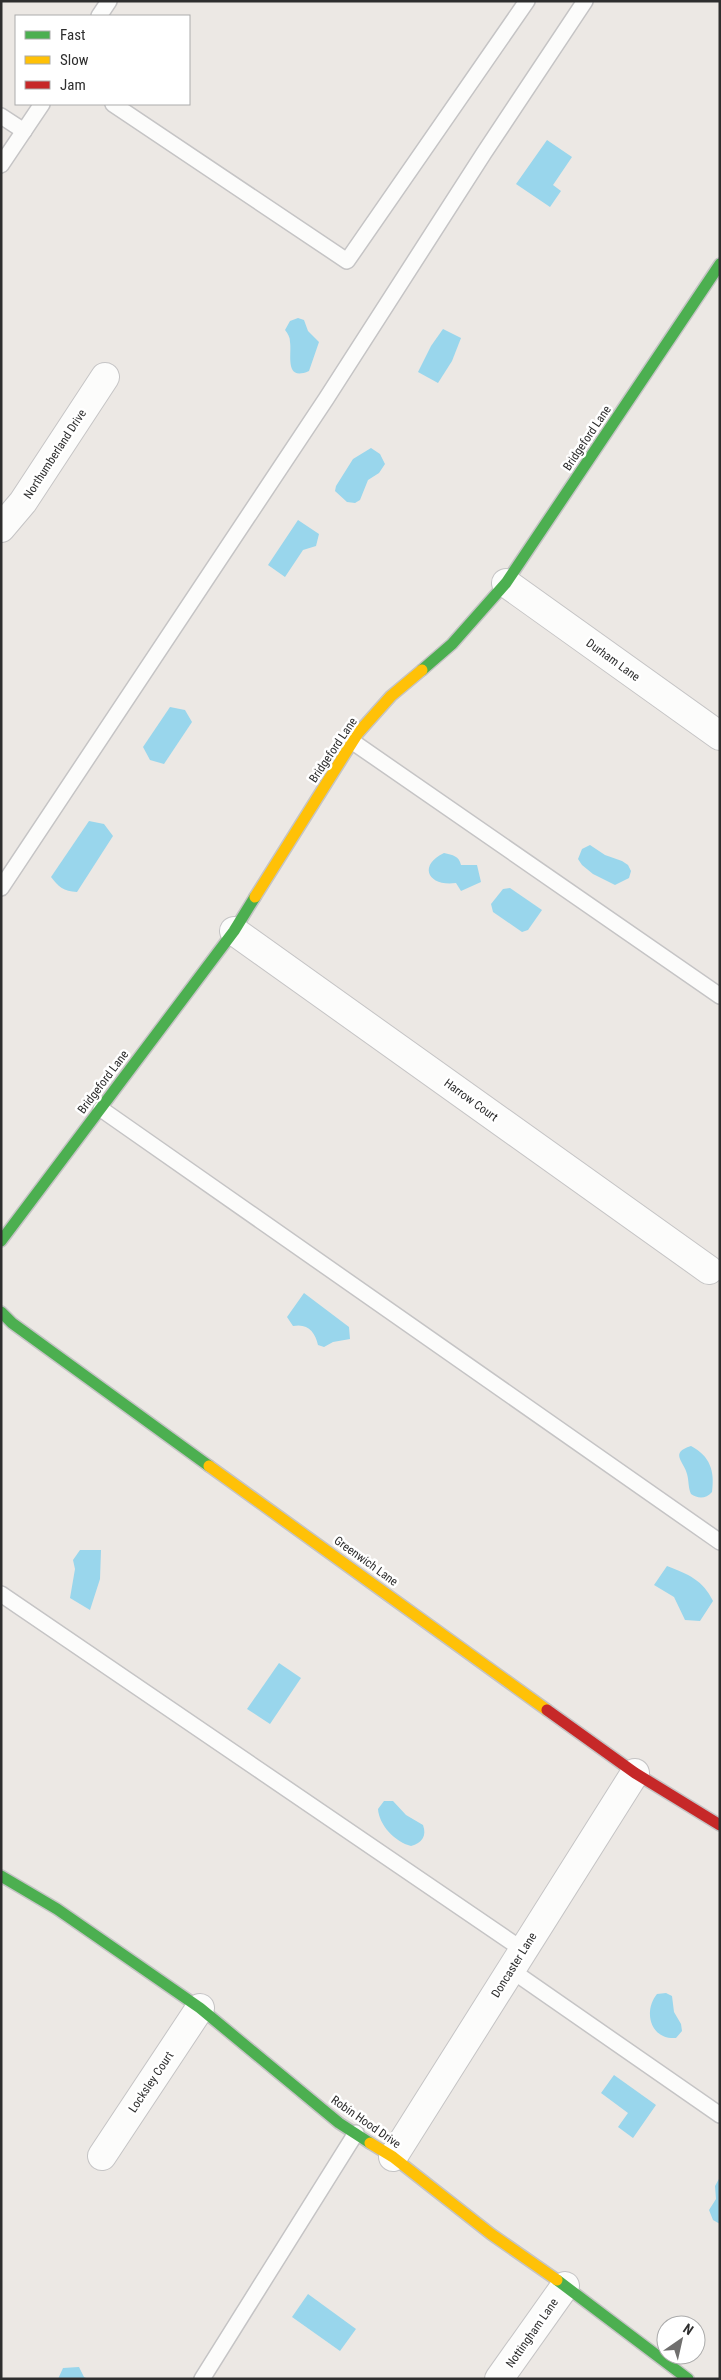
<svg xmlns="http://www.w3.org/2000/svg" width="721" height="2380" font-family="'Roboto Condensed',sans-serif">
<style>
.water{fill:#99d6ec}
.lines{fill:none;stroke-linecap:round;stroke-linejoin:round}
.lane-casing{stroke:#c5c4c5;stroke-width:18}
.street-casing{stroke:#c5c4c5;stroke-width:30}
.fast-casing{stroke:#c5c4c5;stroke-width:14}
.slow-casing{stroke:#c5c4c5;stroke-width:14}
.jam-casing{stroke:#c5c4c5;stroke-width:14}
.lane{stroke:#fcfcfb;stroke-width:15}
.street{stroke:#fcfcfb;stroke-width:28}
.fast{stroke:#4caf50;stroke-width:11}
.slow{stroke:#ffc107;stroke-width:11}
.jam{stroke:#c62828;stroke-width:11}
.labels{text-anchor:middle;stroke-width:5;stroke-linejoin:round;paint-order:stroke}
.street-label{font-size:12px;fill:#2e2e2e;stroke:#fff}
</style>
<rect width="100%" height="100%" fill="#ece8e4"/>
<g class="water">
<polygon points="547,140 572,157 553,185 561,191 550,207 516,184"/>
<path d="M298 318 304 320 308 331 319 342 309 371C284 382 292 354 290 342 290 337 288 334 285 330L290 321Z"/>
<polygon points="443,329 461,338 452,361 438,383 418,372 431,346"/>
<polygon points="371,448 380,454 385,464 379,473 368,480 360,500 355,503 347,502 335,491 336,486 353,459"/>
<polygon points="298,520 319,534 316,546 303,550 285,577 268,565"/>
<polygon points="170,707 185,710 192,722 164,764 150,760 143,747"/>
<path d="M89 821 104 824 113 836 77 892C63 891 59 887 51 877Z"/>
<polygon points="590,845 605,855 622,861 628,865 631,871 629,878 615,885 593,874 582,865 578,859 582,849"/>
<path d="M444 853C453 855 459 856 461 865H477L481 882 461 891 456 883C429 887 417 866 444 853Z"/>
<polygon points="510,888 542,910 528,930 522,932 493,912 491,904 503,889"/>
<path d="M304 1293 349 1327 350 1339 333 1342 324 1347 318 1345C315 1332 308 1323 293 1326L287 1317Z"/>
<path d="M691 1446C710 1456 715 1471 712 1492 706 1499 698 1499 691 1494 688 1487 689 1481 687 1474 684 1461 669 1453 691 1446Z"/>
<polygon points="80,1550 101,1550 100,1579 90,1610 70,1598 75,1569 73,1560"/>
<path d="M667 1566C688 1574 703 1580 713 1601L700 1621 685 1620 674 1597 654 1585Z"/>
<polygon points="279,1663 301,1678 270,1724 247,1709"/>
<path d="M384 1801H393L406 1815 423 1825C427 1836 422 1843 411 1846 395 1842 379 1825 378 1809Z"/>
<path d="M666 1993 672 1996 674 2012 681 2024 682 2031 676 2038C650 2040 643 2011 657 1994Z"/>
<polygon points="614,2075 656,2105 633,2138 618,2127 628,2113 601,2093"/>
<polygon points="720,2177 720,2224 713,2220 709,2210 716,2199 715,2186"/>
<polygon points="308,2294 356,2329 340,2351 292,2317"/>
<polygon points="79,2367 84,2377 88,2379 58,2379 63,2368"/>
</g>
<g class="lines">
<g class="lane-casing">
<g id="lane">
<polyline points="99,16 109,1"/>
<polyline points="113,104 347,261 527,1"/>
<polyline points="1,116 24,131"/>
<polyline points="1,165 42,104"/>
<polyline points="353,742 720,996"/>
<polyline points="1,888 326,399 484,153 585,1"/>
<polyline points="101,1109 720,1542"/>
<polyline points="1,1594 523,1950"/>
<polyline points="511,1970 720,2115"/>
<polyline points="202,2379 356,2133"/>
</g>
</g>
<g class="street-casing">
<g id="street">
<polyline points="1,528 23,502 105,377"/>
<polyline points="506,583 720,736"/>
<polyline points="234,931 709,1270"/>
<polyline points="102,2156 200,2008"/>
<polyline points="393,2157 635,1773"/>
<polyline points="499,2379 565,2286"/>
</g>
</g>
<g class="fast-casing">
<g id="fast">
<polyline points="422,670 452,644 506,583 720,264"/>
<polyline points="1,1241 234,931 255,897"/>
<polyline points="1,1312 12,1323 209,1466"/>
<polyline points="1,1876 57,1909 200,2008 339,2123 370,2143"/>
<polyline points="557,2280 688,2379"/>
</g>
</g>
<g class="slow-casing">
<g id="slow">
<polyline points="255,897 358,733 391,696 422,670"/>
<polyline points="209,1466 547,1710"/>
<polyline points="370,2143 393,2157 491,2234 557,2280"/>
</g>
</g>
<g class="jam-casing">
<polyline id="jam" points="547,1710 635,1773 720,1825"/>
</g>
<use href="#lane" class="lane"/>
<use href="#street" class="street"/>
<use href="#fast" class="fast"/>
<use href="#slow" class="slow"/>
<use href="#jam" class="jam"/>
</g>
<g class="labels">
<g class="street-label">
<text transform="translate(587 438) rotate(-56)" y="4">Bridgeford Lane</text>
<text transform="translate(55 454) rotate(-57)" y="4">Northumberland Drive</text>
<text transform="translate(613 660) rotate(36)" y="4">Durham Lane</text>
<text transform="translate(333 750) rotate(-56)" y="4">Bridgeford Lane</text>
<text transform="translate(103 1082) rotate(-53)" y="4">Bridgeford Lane</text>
<text transform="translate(471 1100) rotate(36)" y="4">Harrow Court</text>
<text transform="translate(366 1561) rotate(36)" y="4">Greenwich Lane</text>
<text transform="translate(514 1965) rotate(-58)" y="4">Doncaster Lane</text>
<text transform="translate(151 2082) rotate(-56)" y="4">Locksley Court</text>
<text transform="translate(366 2122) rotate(35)" y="4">Robin Hood Drive</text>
<text transform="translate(532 2333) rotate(-55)" y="4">Nottingham Lane</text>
</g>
</g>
<rect width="721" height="2380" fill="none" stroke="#2e2e2e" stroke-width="5"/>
<rect x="15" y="15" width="175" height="90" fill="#ffffff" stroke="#ababab"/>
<rect x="25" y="31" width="25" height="8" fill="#4caf50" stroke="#ababab"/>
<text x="60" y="40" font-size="15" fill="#2e2e2e">Fast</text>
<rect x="25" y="56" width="25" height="8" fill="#ffc107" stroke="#ababab"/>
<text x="60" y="65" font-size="15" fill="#2e2e2e">Slow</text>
<rect x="25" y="81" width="25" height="8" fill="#c62828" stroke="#ababab"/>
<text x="60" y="90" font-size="15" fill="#2e2e2e">Jam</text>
<g transform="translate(681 2340) rotate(34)"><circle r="24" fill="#ffffff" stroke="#ababab"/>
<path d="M0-4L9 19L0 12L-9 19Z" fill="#706f6e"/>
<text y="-8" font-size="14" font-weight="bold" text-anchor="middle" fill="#2e2e2e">N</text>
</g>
</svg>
